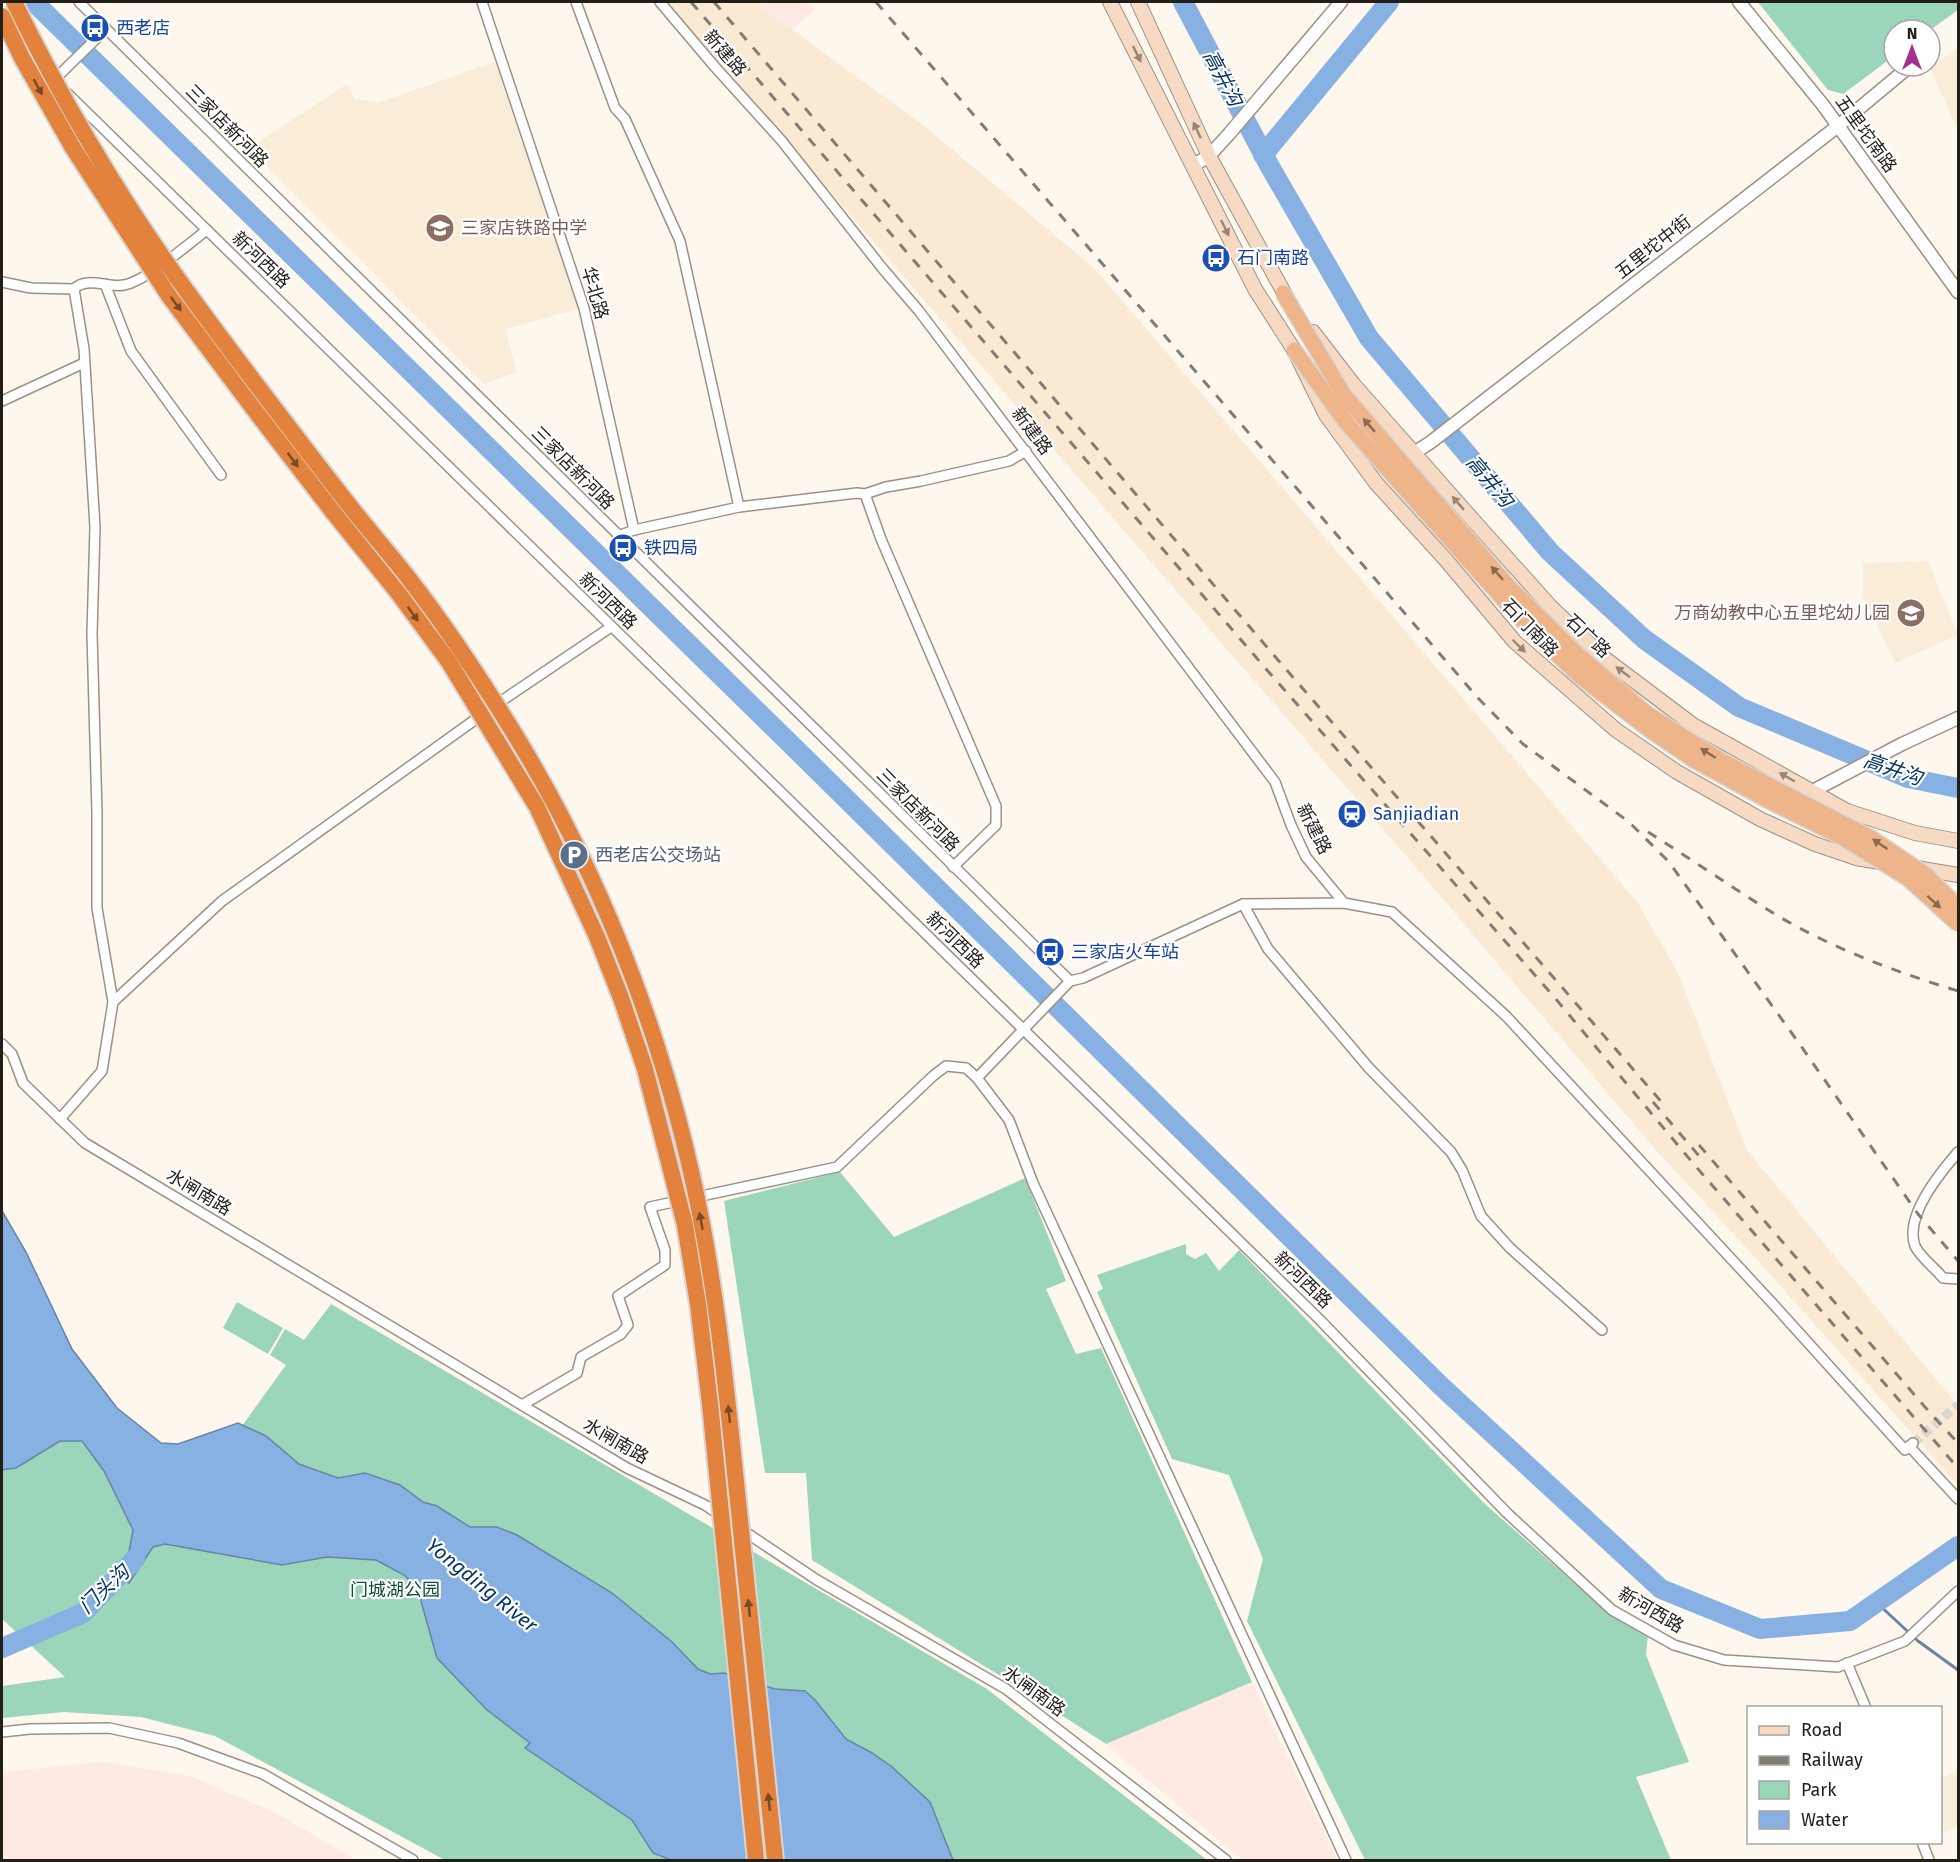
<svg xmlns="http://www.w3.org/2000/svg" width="1960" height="1862" font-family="'Fira Sans','Noto Sans SC',sans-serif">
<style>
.built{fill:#faead3}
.industrial{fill:#feeae2}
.education{fill:#f9edd8}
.green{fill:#9cd6ba}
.water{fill:#86b1e2;stroke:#6885a5;stroke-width:1.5}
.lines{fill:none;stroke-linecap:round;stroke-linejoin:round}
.stream{stroke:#6885a5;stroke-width:3}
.river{stroke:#86b1e2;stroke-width:20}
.minor-tunnel{stroke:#ddd6ce;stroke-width:9;stroke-dasharray:9 4.5;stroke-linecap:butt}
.minor-casing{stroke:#9c9183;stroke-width:12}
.tertiary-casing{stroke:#9c9183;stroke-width:15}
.secondary-casing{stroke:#9c9183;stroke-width:16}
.minor{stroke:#fff;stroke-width:9}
.tertiary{stroke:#fff;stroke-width:12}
.secondary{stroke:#f6dac4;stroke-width:14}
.rail{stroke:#817c74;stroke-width:3;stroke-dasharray:10 10;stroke-linecap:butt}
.primary-bridge-casing{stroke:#d7d6d5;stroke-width:18;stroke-linecap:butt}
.motorway-bridge-casing{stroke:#d7d6d5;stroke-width:20;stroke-linecap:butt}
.primary-bridge{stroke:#eeb48a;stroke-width:15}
.motorway-bridge{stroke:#e2823c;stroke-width:16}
.oneway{fill:#978577}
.oneway2{fill:#784b28}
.oneway3{fill:#886951}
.labels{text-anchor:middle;stroke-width:4.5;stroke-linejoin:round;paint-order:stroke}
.transit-label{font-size:18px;fill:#164399;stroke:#fff;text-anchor:start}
.street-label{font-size:18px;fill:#221e18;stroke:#fff}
.education-label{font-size:18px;fill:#785e54;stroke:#fff;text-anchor:start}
.service-label{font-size:18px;fill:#4e5e75;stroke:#fff;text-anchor:start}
.park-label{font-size:18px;fill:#114a34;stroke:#fff}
.water-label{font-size:20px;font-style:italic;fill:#053460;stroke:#fff}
</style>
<rect width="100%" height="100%" fill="#fef7ee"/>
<polygon class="built" points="666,2 754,2 924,126 1094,268 1638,903 1677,971 1747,1150 1958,1406 1958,1485 1752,1254 1656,1150 1419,871"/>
<g class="industrial">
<polygon points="754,2 809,2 815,9 792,30"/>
<polygon points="1252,1682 1337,1860 1242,1860 1106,1744"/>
<polygon points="103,1762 190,1776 276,1813 356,1860 2,1860 2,1772"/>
</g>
<g class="education">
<polygon points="1958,48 1958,131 1930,68"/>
<polygon points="495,62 578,309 505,329 517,372 484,384 249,148 347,84 355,99 377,103"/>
<polygon points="1928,561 1958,635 1895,663 1863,595 1863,563"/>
<polygon points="1958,1771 1958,1826 1945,1832 1941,1820 1941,1779"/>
</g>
<g class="green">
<polygon points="1758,2 1958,2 1958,10 1930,30 1894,30 1894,56 1843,94 1828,90"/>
<polygon points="840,1172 894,1237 1025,1178 1066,1281 1046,1289 1076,1354 1101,1348 1252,1682 1106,1744 1015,1685 812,1560 806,1473 765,1473 724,1201"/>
<polygon points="1186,1244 1186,1254 1195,1259 1206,1253 1219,1271 1239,1250 1485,1504 1609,1614 1648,1635 1646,1655 1689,1762 1636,1777 1671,1860 1365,1860 1247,1621 1263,1559 1229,1475 1172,1459 1097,1292 1103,1289 1097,1275"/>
<polygon points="237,1302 283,1328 268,1354 223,1328"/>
<polygon points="331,1304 987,1689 1207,1860 445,1860 215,1736 141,1717 64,1712 2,1718 2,1686 65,1677 2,1619 2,1470 16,1468 60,1441 82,1441 104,1471 133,1530 129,1552 116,1568 166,1531 286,1365 270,1355 285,1329 304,1340"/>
</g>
<polygon class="water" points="2,1211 26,1252 72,1349 117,1408 161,1443 178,1444 238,1423 266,1436 299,1464 338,1478 365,1473 400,1485 423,1502 437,1506 470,1527 497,1527 517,1535 612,1593 672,1642 698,1669 710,1674 724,1673 775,1689 805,1691 815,1700 846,1739 872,1753 891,1766 930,1802 953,1860 671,1860 653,1853 632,1820 525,1748 530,1743 487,1710 437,1658 417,1587 404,1575 376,1560 327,1557 282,1565 165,1544 153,1547 129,1583 119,1577 113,1571 129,1552 133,1530 104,1471 82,1441 60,1441 16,1468 2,1470"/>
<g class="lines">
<polyline class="stream" points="1877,1603 1918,1641 1958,1670"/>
<g class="river">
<polyline points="34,2 815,768 1441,1386 1661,1589 1760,1629 1850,1621 1958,1546"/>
<polyline points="1183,2 1269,165 1369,338 1550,552 1644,639 1739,707 1908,778 1958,788"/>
<polyline points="1263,155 1389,2"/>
<polyline points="2,1648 83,1613 135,1559"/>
</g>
<polyline class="minor-tunnel" points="1913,1443 1958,1405"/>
<g class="minor-casing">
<g id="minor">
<polyline points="79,2 1070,981"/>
<polyline points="482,2 584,308 634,530"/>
<polyline points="576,2 615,108 625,119 680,241 739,507"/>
<polyline points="660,2 715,67 781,140 883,269 919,311 1275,782 1291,825 1306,857 1344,903"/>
<polyline points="54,80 106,29"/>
<polyline points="67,93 1319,1319 1507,1513 1612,1610 1674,1645 1724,1660 1838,1667 1905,1641 1958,1591"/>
<path d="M2 282 31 288 74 289C86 276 108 288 124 285 146 281 187 245 207 230"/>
<polyline points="105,284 131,351 221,475"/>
<polyline points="74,289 84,349 95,527 92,634 97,813 97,908 113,1002"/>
<polyline points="2,401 84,363"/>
<polyline points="865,494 881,539 996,806 996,825 953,867"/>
<polyline points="618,536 634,530 739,507 857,493 865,494 886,487 921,481 1009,461 1026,451"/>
<polyline points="494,706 611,627"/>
<polyline points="1243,904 1268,949 1369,1068 1451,1152 1462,1170 1481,1216 1510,1248 1602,1330"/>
<polyline points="1070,981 1083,978 1243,904 1344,903 1392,912 1506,1016 1774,1305 1905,1450 1913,1443"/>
<polyline points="2,1044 12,1054 23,1083 85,1143 627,1468 705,1505 817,1580 1006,1689 1226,1860"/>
<polyline points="977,1078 1070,981"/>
<polyline points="60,1119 102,1071 113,1002 222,901 483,714"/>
<path d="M1958 1152C1940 1173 1904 1216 1915 1246 1920 1257 1935 1268 1943 1278L1958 1279"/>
<polyline points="522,1405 577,1373 581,1357 621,1334 628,1325 618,1296 665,1265 665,1250 650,1207 837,1167 933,1076 946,1066 966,1068 977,1078 1009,1120 1033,1183 1346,1860"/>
<polyline points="1909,1446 1958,1499"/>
<polyline points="1847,1663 1866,1708"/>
<polyline points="2,1732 30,1729 109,1728 178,1743 263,1774 413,1860"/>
<polyline points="1922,1842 1929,1860"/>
</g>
</g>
<g class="tertiary-casing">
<g id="tertiary">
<polyline points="1739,2 1823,105 1958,292"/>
<polyline points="1194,165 1209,156 1229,134 1341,2"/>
<polyline points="1414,453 1431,442 1838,126 1910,66"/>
<polyline points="1807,794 1902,744 1958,718"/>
</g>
</g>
<g class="secondary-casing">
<g id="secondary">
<polyline points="1110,2 1255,289 1294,350 1326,415 1376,483 1446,560 1515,642 1616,730 1677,772 1760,819 1815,844 1856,858 1880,862"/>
<polyline points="1138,2 1209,156 1288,300"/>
<polyline points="1313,332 1353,384 1480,528 1550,606 1604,658 1693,725 1847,811 1915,833 1958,841"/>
<polyline points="1916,868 1958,875"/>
</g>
</g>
<use href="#minor" class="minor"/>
<use href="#tertiary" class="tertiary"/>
<use href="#secondary" class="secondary"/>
<g class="rail">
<polyline points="691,2 1267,670 1555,998 1692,1162 1958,1468"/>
<polyline points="714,2 1278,660 1665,1106"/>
<polyline points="876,2 1478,698 1523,744 1629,822 1669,862 1801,1046 1918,1214 1958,1261"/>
<path d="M1648 832C1691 859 1734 889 1778 916 1834 949 1896 972 1958 991"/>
<polyline points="1653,1102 1700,1157"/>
<polyline points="1699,1145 1931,1414 1958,1443"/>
</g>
<g class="primary-bridge-casing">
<g id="primary-bridge">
<polyline points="1283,293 1344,395 1508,586 1576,653 1646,713 1722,761 1871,838 1926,875 1958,907"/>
<polyline points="1294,350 1345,421 1529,628 1581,677 1650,730 1694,760 1773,803 1842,837 1909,879 1958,924"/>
</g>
</g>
<g class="motorway-bridge-casing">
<g id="motorway-bridge">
<path d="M14 2C62 100 118 196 183 286 235 358 290 429 345 500 366 527 389 553 410 580 450 632 486 687 520 743 608 889 670 1056 702 1224 720 1319 729 1415 739 1511 751 1627 763 1744 775 1860"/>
<polyline points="2,16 22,58 73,148 169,296 253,408 333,512 399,594 449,662 537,807 597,937 621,998 645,1069 685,1225 698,1304 710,1404 756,1860"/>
</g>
</g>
<use href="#primary-bridge" class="primary-bridge"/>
<use href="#motorway-bridge" class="motorway-bridge"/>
</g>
<defs><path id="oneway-solid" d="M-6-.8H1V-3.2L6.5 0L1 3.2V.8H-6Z" transform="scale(1.5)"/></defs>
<g class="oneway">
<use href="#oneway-solid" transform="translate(1137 54) rotate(63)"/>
<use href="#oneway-solid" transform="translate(1197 130) rotate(-115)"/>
<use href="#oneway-solid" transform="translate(1225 228) rotate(64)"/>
<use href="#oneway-solid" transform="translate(1458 503) rotate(-131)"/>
<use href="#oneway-solid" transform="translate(1519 646) rotate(44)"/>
<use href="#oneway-solid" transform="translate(1623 672) rotate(-143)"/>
<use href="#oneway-solid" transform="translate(1787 777) rotate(-150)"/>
</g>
<g class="oneway2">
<use href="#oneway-solid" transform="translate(38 87) rotate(61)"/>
<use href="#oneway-solid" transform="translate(176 304) rotate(53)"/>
<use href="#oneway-solid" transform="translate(293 460) rotate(53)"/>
<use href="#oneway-solid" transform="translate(413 614) rotate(54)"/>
<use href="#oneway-solid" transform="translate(701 1221) rotate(-101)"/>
<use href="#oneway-solid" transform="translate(729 1414) rotate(-96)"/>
<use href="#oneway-solid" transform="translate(749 1608) rotate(-96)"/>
<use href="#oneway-solid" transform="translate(769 1802) rotate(-96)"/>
</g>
<g class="oneway3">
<use href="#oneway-solid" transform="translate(1369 425) rotate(-131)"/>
<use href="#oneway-solid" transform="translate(1497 573) rotate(-131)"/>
<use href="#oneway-solid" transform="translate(1708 753) rotate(-148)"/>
<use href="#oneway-solid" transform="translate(1880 844) rotate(-146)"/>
<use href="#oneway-solid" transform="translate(1934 902) rotate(42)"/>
</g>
<defs>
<g id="bus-disc" transform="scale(1.5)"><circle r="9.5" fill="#1a4fb4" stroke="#fff"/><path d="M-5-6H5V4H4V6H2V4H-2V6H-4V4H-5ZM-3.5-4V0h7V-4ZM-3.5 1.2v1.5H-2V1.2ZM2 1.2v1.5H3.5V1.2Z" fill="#fff"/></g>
<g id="school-disc" transform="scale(1.5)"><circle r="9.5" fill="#8d6e63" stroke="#fff"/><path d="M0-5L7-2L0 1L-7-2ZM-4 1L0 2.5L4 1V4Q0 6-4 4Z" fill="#fff"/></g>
<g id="station-disc" transform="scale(1.5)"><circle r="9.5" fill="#1a4fb4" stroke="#fff"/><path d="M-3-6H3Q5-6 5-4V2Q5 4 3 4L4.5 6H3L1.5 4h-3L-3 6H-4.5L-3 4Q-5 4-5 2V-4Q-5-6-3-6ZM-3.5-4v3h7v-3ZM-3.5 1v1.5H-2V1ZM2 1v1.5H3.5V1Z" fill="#fff"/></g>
<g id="parking-disc" transform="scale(1.5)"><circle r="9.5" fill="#5c6f8a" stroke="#fff"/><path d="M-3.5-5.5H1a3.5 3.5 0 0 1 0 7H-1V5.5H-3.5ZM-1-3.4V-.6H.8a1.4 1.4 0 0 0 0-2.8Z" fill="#fff"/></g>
</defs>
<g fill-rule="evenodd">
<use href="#bus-disc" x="95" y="28"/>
<use href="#school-disc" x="440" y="228"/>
<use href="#bus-disc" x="1216" y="258"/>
<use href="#bus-disc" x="623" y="548"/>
<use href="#school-disc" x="1911" y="613"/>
<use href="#station-disc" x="1352" y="814"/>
<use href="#parking-disc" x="574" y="855"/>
<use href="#bus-disc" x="1050" y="952"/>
</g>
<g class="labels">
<g class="transit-label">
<text x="116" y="34">西老店</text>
<text x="1237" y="264">石门南路</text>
<text x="644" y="554">铁四局</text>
<text x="1373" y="820">Sanjiadian</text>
<text x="1071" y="958">三家店火车站</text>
</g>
<g class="street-label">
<text transform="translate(725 53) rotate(49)" y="6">新建路</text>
<text transform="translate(227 126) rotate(45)" y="6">三家店新河路</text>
<text transform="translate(1866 134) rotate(54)" y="6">五里坨南路</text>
<text transform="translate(1653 247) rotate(-38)" y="6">五里坨中街</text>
<text transform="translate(261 260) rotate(44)" y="6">新河西路</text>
<text transform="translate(595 293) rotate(74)" y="6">华北路</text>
<text transform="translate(1032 431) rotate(53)" y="6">新建路</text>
<text transform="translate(573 468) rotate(45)" y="6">三家店新河路</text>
<text transform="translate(608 601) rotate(44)" y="6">新河西路</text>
<text transform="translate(1530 628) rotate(46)" y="6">石门南路</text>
<text transform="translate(1588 636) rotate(43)" y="6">石广路</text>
<text transform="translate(918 810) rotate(45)" y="6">三家店新河路</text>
<text transform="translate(1314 829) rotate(63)" y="6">新建路</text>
<text transform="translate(955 940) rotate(44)" y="6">新河西路</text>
<text transform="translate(199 1192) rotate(31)" y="6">水闸南路</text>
<text transform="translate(1303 1280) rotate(44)" y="6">新河西路</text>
<text transform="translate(616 1441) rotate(30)" y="6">水闸南路</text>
<text transform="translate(1651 1610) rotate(30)" y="6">新河西路</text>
<text transform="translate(1034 1691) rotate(36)" y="6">水闸南路</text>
</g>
<g class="education-label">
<text x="461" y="234">三家店铁路中学</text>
<text x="1890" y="619" text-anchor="end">万商幼教中心五里坨幼儿园</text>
</g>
<g class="service-label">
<text x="595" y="861">西老店公交场站</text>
</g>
<g class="park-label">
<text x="395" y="1596">门城湖公园</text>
</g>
<g class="water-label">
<text transform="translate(1223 78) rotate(62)" y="7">高井沟</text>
<text transform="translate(1490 481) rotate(50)" y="7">高井沟</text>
<text transform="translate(1893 769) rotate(19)" y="7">高井沟</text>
<text transform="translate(482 1585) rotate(39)" y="7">Yongding River</text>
<text transform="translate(104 1589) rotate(-43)" y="7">门头沟</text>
</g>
</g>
<rect width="1960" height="1862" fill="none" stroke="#221e18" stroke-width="6"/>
<rect x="1747" y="1706" width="195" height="138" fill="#ffffff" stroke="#a7a5a3" stroke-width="1.5"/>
<rect x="1759" y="1726" width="30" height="9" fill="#f6dac4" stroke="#a7a5a3" stroke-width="1.5"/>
<text x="1801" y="1736" font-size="18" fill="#221e18">Road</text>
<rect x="1759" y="1756" width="30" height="9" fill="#817c74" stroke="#a7a5a3" stroke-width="1.5"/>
<text x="1801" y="1766" font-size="18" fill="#221e18">Railway</text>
<rect x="1759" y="1781" width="30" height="18" fill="#9cd6ba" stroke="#a7a5a3" stroke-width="1.5"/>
<text x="1801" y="1796" font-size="18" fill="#221e18">Park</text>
<rect x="1759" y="1811" width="30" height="18" fill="#86b1e2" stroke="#a7a5a3" stroke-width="1.5"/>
<text x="1801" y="1826" font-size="18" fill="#221e18">Water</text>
<g transform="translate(1912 48)"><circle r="28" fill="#ffffff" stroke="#a7a5a3" stroke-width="1.5"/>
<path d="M0-4.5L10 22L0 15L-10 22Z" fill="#a3328f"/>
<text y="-9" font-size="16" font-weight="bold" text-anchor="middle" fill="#221e18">N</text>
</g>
</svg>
